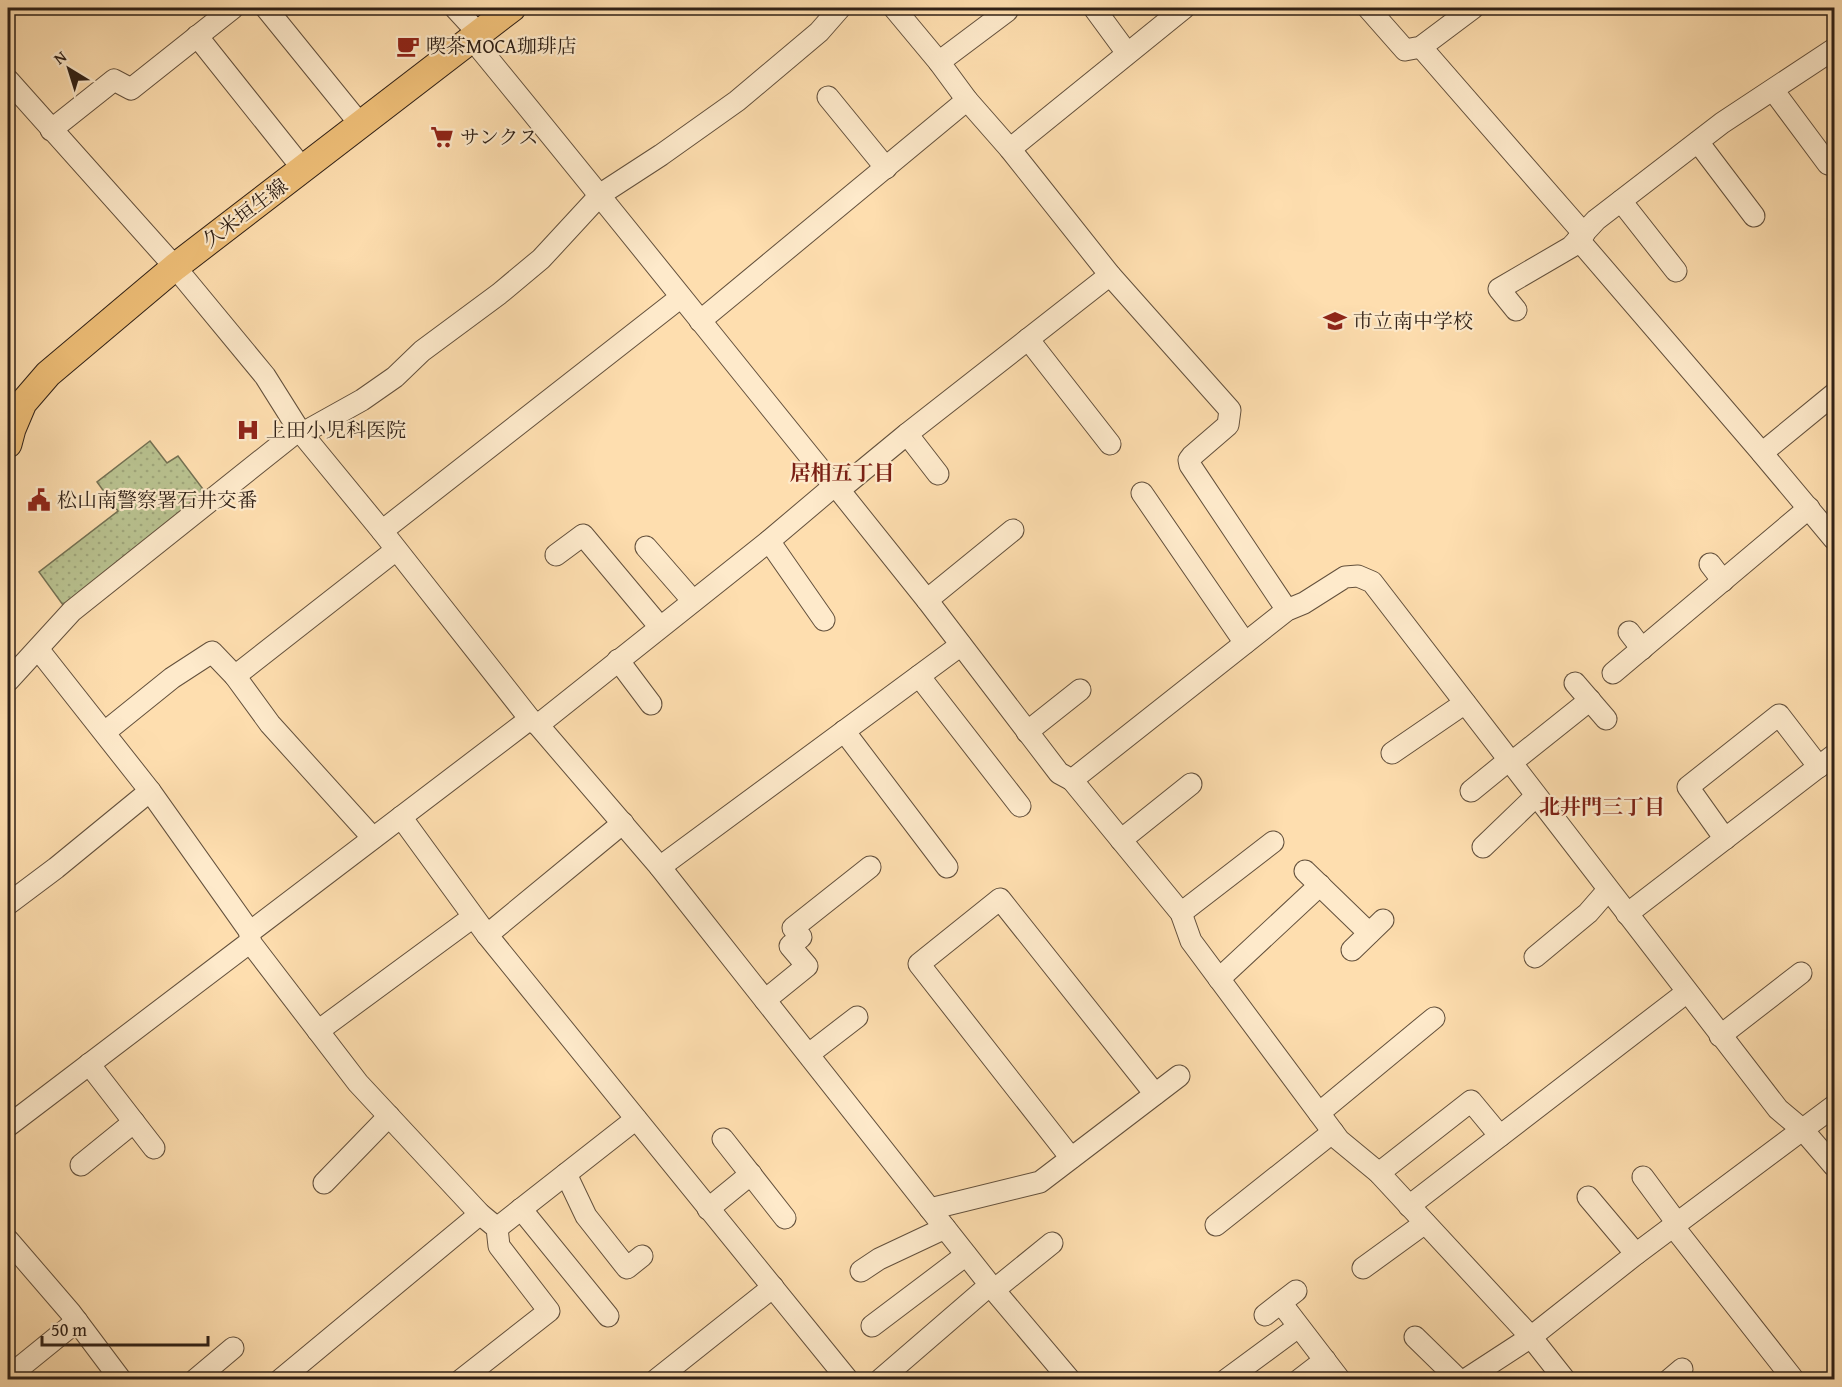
<svg xmlns="http://www.w3.org/2000/svg" width="1842" height="1387" font-family="'Gentium Book Plus','Noto Serif JP',serif">
<style>
.park{fill:url(#park-dots);stroke:#747153;stroke-width:1.5}
.lines{fill:none;stroke-linecap:round;stroke-linejoin:round}
.minor-casing{stroke:#63503c;stroke-width:23}
.major-casing{stroke:#2f2016;stroke-width:29}
.minor{stroke:#feeacb;stroke-width:21}
.major{stroke:#efbf78;stroke-width:27}
.labels{text-anchor:middle;stroke-width:4.5;stroke-linejoin:round;paint-order:stroke}
.poi-label{font-size:20px;fill:#2f2016;stroke:#feeacb;text-anchor:start}
.street-label{font-size:20px;fill:#2f2016;stroke:#feeacb}
.neighbourhood-label{font-size:21px;font-weight:bold;fill:#7a1f14;stroke:#feeacb}
</style>
<defs>
<pattern id="park-dots" width="8" height="8" patternUnits="userSpaceOnUse" patternTransform="scale(1.5)"><rect width="8" height="8" fill="#b9c290"/><path d="M2 2h.1M6 6h.1" fill="none" stroke="#9fa67b" stroke-width="1.8" stroke-linecap="round"/></pattern>
</defs>
<rect width="100%" height="100%" fill="#fedeaf"/>
<filter id="stains"><feTurbulence type="fractalNoise" baseFrequency=".00333" numOctaves="4"/><feColorMatrix values="0 0 0 0 .2 0 0 0 0 .09 0 0 0 0 .02 0 0 0 .5 -.17"/></filter>
<radialGradient id="worn" r=".72"><stop offset=".6" stop-color="#630" stop-opacity="0"/><stop offset="1" stop-color="#630" stop-opacity=".3"/></radialGradient>
<polygon class="park" points="150,441 167,463 178,456 206,493 63,605 39,572 118,511 97,482"/>
<g class="lines">
<g class="minor-casing">
<g id="minor">
<polyline points="266,8 360,124"/>
<polyline points="455,8 479,34"/>
<polyline points="894,8 939,62 967,100 1010,149 1110,275 1230,410 1228,425 1192,456 1189,460 1190,465 1287,610"/>
<polyline points="1094,8 1127,53"/>
<polyline points="1368,8 1405,50 1421,47 1473,8"/>
<polyline points="197,36 303,169"/>
<path d="M472 39C594 187 713 337 834 486L839 490 927 600 1059 773 1072 780 1287 610 1304 603 1345 577 1358 576 1372 582 1778 1109 1803 1130 1834 1166"/>
<polyline points="1421,47 1584,234"/>
<polyline points="939,62 1007,11"/>
<polyline points="8,80 175,267 265,376 299,430 382,531 530,719 538,725 660,867 994,1290 1070,1380"/>
<polyline points="1773,90 1828,164"/>
<polyline points="828,97 886,168"/>
<polyline points="51,130 114,80 131,89 233,8"/>
<polyline points="1698,142 1754,216"/>
<polyline points="1010,149 1184,8"/>
<polyline points="1621,201 1676,271"/>
<polyline points="1578,239 1762,453"/>
<polyline points="1516,310 1499,289 1571,247 1596,220 1722,123 1834,49"/>
<polyline points="700,321 967,100"/>
<polyline points="1028,339 1110,444"/>
<polyline points="1834,394 1762,453 1834,539"/>
<polyline points="301,434 362,400 395,377 422,351 499,294 541,259 601,194 661,155 737,101 819,32 840,8"/>
<polyline points="907,434 938,474"/>
<polyline points="839,490 907,434 1110,275"/>
<polyline points="1142,493 1245,643"/>
<polyline points="382,531 681,297"/>
<polyline points="769,541 824,620"/>
<polyline points="646,547 693,601"/>
<polyline points="556,555 583,535 660,627"/>
<polyline points="1710,564 1723,581"/>
<polyline points="927,600 1013,530"/>
<polyline points="1629,632 1642,649"/>
<polyline points="38,649 150,791 250,932"/>
<polyline points="618,660 651,704"/>
<polyline points="1613,673 1809,508"/>
<polyline points="235,676 270,724 373,838"/>
<polyline points="919,676 1020,806"/>
<polyline points="8,681 72,611 299,430"/>
<polyline points="1575,683 1606,719"/>
<polyline points="538,725 769,541 834,486"/>
<polyline points="844,731 947,867"/>
<polyline points="105,732 172,678 212,652 235,676 396,550"/>
<polyline points="1027,732 1080,690"/>
<polyline points="1392,753 1465,703"/>
<polyline points="1511,763 1590,700"/>
<polyline points="1072,780 1181,913 1191,941 1339,1140 1379,1173 1531,1337 1565,1380"/>
<polyline points="1471,791 1509,760"/>
<polyline points="401,817 487,935 848,1380"/>
<polyline points="1725,839 1688,787 1779,715 1819,767"/>
<polyline points="1121,840 1191,784"/>
<polyline points="1483,847 1536,796"/>
<polyline points="660,867 961,645"/>
<polyline points="1305,871 1369,933"/>
<polyline points="8,904 56,868 150,791"/>
<polyline points="1181,913 1273,842"/>
<polyline points="1627,914 1834,755"/>
<polyline points="487,935 623,823"/>
<polyline points="250,942 358,1083 480,1214 497,1228 499,1246 549,1311 461,1380"/>
<polyline points="1352,950 1383,920"/>
<polyline points="1535,957 1588,913 1608,890"/>
<polyline points="1219,979 1320,885"/>
<polyline points="765,1000 807,966 790,946 801,937 793,928 870,867"/>
<polyline points="318,1031 473,917"/>
<polyline points="1720,1036 1801,973"/>
<polyline points="809,1054 857,1017"/>
<polyline points="89,1064 154,1148"/>
<polyline points="1319,1113 1434,1018"/>
<polyline points="8,1126 250,942 250,932 530,719"/>
<polyline points="723,1139 785,1218"/>
<polyline points="1071,1158 919,964 1000,899 1155,1094"/>
<polyline points="81,1165 134,1122"/>
<polyline points="1379,1173 1471,1101 1500,1136"/>
<polyline points="566,1174 586,1216 627,1268 642,1256"/>
<polyline points="1643,1177 1677,1223"/>
<polyline points="324,1183 389,1116"/>
<polyline points="1588,1197 1636,1254"/>
<polyline points="1409,1206 1687,992"/>
<polyline points="521,1209 608,1316"/>
<polyline points="708,1209 751,1174"/>
<polyline points="930,1209 1040,1182 1179,1076"/>
<polyline points="1216,1225 1333,1132"/>
<polyline points="1673,1226 1794,1380"/>
<polyline points="497,1228 636,1119"/>
<polyline points="8,1240 70,1312 121,1380"/>
<polyline points="1363,1268 1425,1223"/>
<polyline points="861,1271 879,1259 945,1228"/>
<polyline points="994,1290 1052,1243"/>
<polyline points="1281,1303 1340,1380"/>
<polyline points="1265,1315 1296,1291"/>
<polyline points="872,1326 966,1255"/>
<polyline points="1415,1337 1459,1380"/>
<polyline points="8,1377 77,1321"/>
<polyline points="195,1380 233,1348"/>
<polyline points="280,1380 480,1214"/>
<polyline points="656,1380 773,1287"/>
<polyline points="880,1380 990,1285"/>
<polyline points="1226,1380 1298,1327"/>
<polyline points="1299,1380 1325,1360"/>
<polyline points="1465,1380 1531,1337 1636,1254 1834,1106"/>
<polyline points="1669,1380 1682,1369"/>
</g>
</g>
<g class="major-casing">
<polyline id="major" points="8,444 12,429 23,403 48,374 175,267 512,8"/>
</g>
<use href="#minor" class="minor"/>
<use href="#major" class="major"/>
</g>
<defs>
<g id="cafe-bare" transform="scale(1.8)"><path d="M-5.5-4.5H6V0H3Q3 3.5 0 3.5H-2.5Q-5.5 3.5-5.5 0ZM3-3.2v2h1.7v-2ZM-6 4.5H4V6H-6Z" fill="#8f2418" stroke="#feeacb" stroke-width="2.5" paint-order="stroke"/></g>
<g id="supermarket-bare" transform="scale(1.8)"><path d="M-6-5.5h2.5l.6 2H6L4.5 2H-2.5L-4.4-4H-6ZM-1.5 3.2a1.3 1.3 0 1 0 .1 0ZM3 3.2a1.3 1.3 0 1 0 .1 0Z" fill="#8f2418" stroke="#feeacb" stroke-width="2.5" paint-order="stroke"/></g>
<g id="school-bare" transform="scale(1.8)"><path d="M0-5L7-2L0 1L-7-2ZM-4 1L0 2.5L4 1V4Q0 6-4 4Z" fill="#8f2418" stroke="#feeacb" stroke-width="2.5" paint-order="stroke"/></g>
<g id="hospital-bare" transform="scale(1.8)"><path d="M-5-5h3v3.5h4V-5h3V5h-3V1.5h-4V5h-3Z" fill="#8f2418" stroke="#feeacb" stroke-width="2.5" paint-order="stroke"/></g>
<g id="civic-bare" transform="scale(1.8)"><path d="M-.6-6.5H3V-4.5H.6V-3L4-1V1h2V6H-6V1h2V-1L-.6-3ZM-1.2 2.5V6h2.4V2.5Z" fill="#8f2418" stroke="#feeacb" stroke-width="2.5" paint-order="stroke"/></g>
</defs>
<g fill-rule="evenodd">
<use href="#cafe-bare" x="408" y="46"/>
<use href="#supermarket-bare" x="442" y="137"/>
<use href="#school-bare" x="1335" y="321"/>
<use href="#hospital-bare" x="248" y="430"/>
<use href="#civic-bare" x="39" y="500"/>
</g>
<g class="labels">
<g class="poi-label">
<text x="426" y="53">喫茶MOCA珈琲店</text>
<text x="460" y="144">サンクス</text>
<text x="1353" y="328">市立南中学校</text>
<text x="266" y="437">上田小児科医院</text>
<text x="57" y="507">松山南警察署石井交番</text>
</g>
<g class="street-label">
<text transform="translate(245 213) rotate(-37)" y="7">久米垣生線</text>
</g>
<g class="neighbourhood-label">
<text x="842" y="480">居相五丁目</text>
<text x="1602" y="814">北井門三丁目</text>
</g>
</g>
<rect width="1842" height="1387" fill="none" stroke="#fedeaf" stroke-width="30"/>
<rect x="9" y="9" width="1824" height="1369" fill="none" stroke="#2f2016" stroke-width="3"/>
<rect x="15" y="15" width="1812" height="1357" fill="none" stroke="#2f2016" stroke-width="1.5"/>
<g transform="translate(69 69) rotate(322)" stroke="#feeacb" stroke-width="4.5" paint-order="stroke">
<path d="M0-4.5L10 22L0 15L-10 22Z" fill="#2f2016"/>
<text y="-9" font-size="16" font-weight="bold" text-anchor="middle" fill="#2f2016">N</text>
</g>
<path d="M42 1336v9h166v-9" fill="none" stroke="#2f2016" stroke-width="3"/>
<text x="51" y="1336" font-size="18" fill="#2f2016" stroke="#feeacb" stroke-width="4.5" paint-order="stroke">50 m</text>
<rect width="100%" height="100%" filter="url(#stains)"/>
<rect width="100%" height="100%" fill="url(#worn)"/>
</svg>
